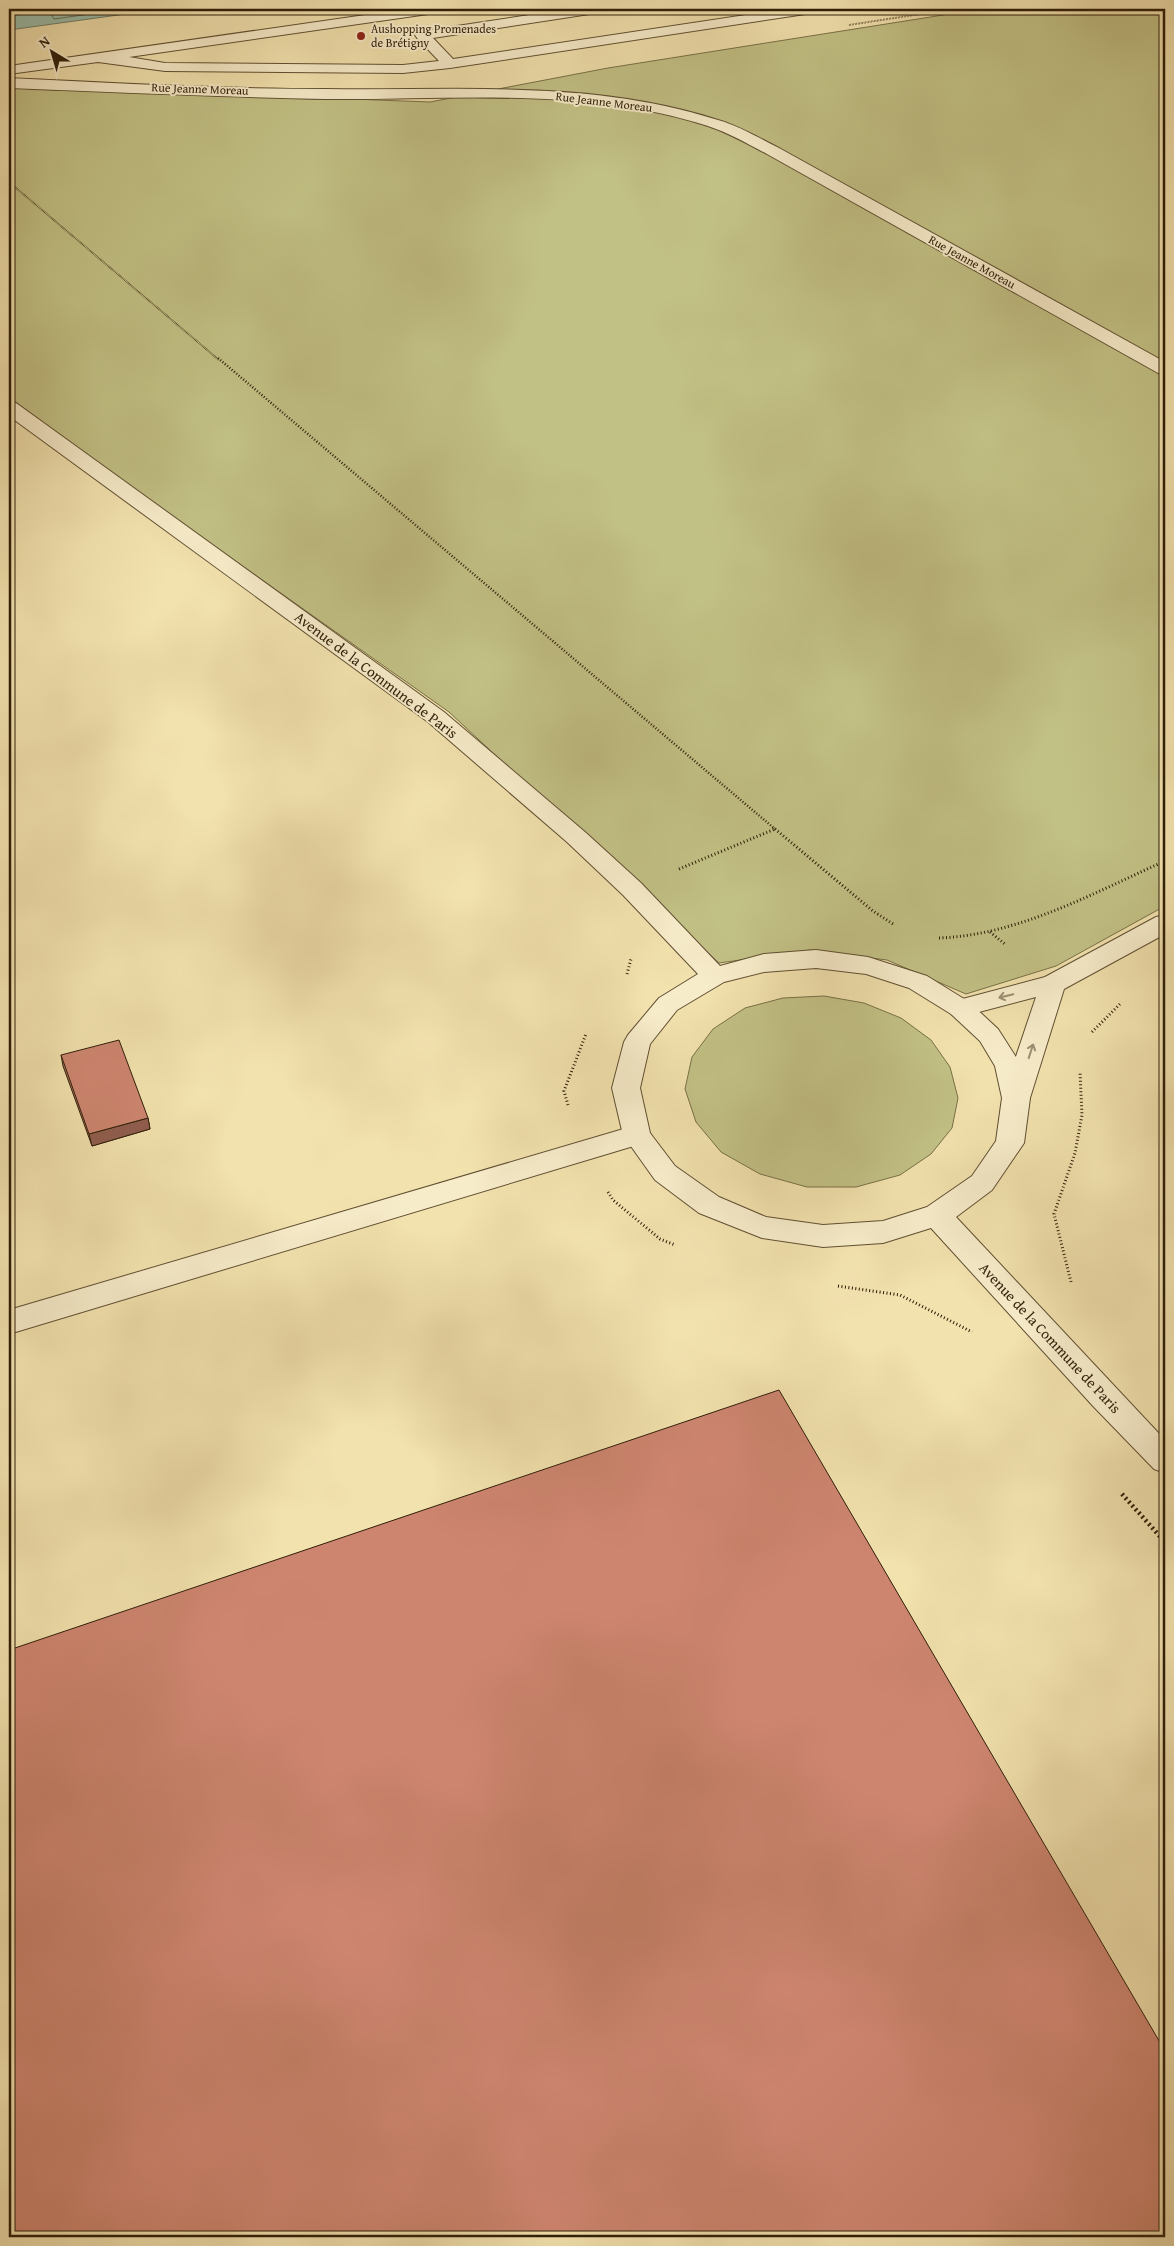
<svg xmlns="http://www.w3.org/2000/svg" width="1174" height="2246" font-family="'Gentium Book Plus',serif">
<style>
.green{fill:#c2c185;stroke:#787047}
.water{fill:#9bbeab;stroke:#707e6a}
.lines{fill:none;stroke-linecap:round;stroke-linejoin:round}
.shore{stroke:#656e5a;stroke-width:1}
.service-casing{stroke:#604f32;stroke-width:2}
.minor-casing{stroke:#604f32;stroke-width:2}
.tertiary-casing{stroke:#604f32;stroke-width:2}
.path-far3{stroke:#2f1e09;stroke-width:2;stroke-dasharray:0.5 1;stroke-linecap:butt}
.path-far2{stroke:#2f1e09;stroke-width:2.5;stroke-dasharray:1 2;stroke-linecap:butt}
.path-far1{stroke:#2f1e09;stroke-width:3;stroke-dasharray:1 2.5;stroke-linecap:butt}
.path{stroke:#2f1e09;stroke-width:4.5;stroke-dasharray:2 3;stroke-linecap:butt}
.service{fill:#f7ecca;fill-rule:evenodd}
.minor{fill:#f7ecca;fill-rule:evenodd}
.tertiary{fill:#f7ecca;fill-rule:evenodd}
.wall{fill:#b17260;stroke:#2f1e09}
.shaded-wall{fill:#905d4e;stroke:#2f1e09}
.building{fill:#ce8570;stroke:#2f1e09}
.oneway{stroke:#9d8f73}
.poi-dot{fill:#8f2418;stroke:#f7ecca;stroke-width:2}
.labels{text-anchor:middle;stroke-width:4;stroke-linejoin:round;paint-order:stroke}
.far-poi-label{font-size:12px;fill:#2f1e09;stroke:#f7ecca;text-anchor:start}
.far-street-label{font-size:12px;fill:#2f1e09;stroke:#f7ecca}
.street-label{font-size:15px;fill:#2f1e09;stroke:#f7ecca}
</style>
<rect width="100%" height="100%" fill="#f2e2ae"/>
<filter id="stains"><feTurbulence type="fractalNoise" baseFrequency=".004" numOctaves="4"/><feColorMatrix values="0 0 0 0 .2 0 0 0 0 .09 0 0 0 0 .02 0 0 0 .5 -.17"/></filter>
<radialGradient id="worn" r=".72"><stop offset=".6" stop-color="#630" stop-opacity="0"/><stop offset="1" stop-color="#630" stop-opacity=".3"/></radialGradient>
<g class="green">
<polygon points="981,9 1165,9 1165,906 1056,966 966,994 887,960 810,950 719,963 449,712 139,493 9,397 9,86 430,102 608,68"/>
<polygon points="824,996 864,1003 901,1018 931,1040 950,1067 958,1098 952,1128 931,1154 900,1175 856,1187 807,1187 760,1174 721,1152 696,1122 685,1089 692,1057 713,1029 745,1008 783,998"/>
</g>
<polygon class="water" points="67,9 162,9 9,30 9,16"/>
<g class="lines">
<polyline class="shore" points="54,9 52,16 54,19 126,9"/>
<g class="service-casing">
<g id="service">
<polygon points="407,9 442,9 435,13 129,57 165,63 403,65 439,61 417,38 415,35 417,32 569,9 603,9 596,13 433,38 453,59 785,9 819,9 812,13 450,68 403,73 165,71 98,62 9,74 9,66"/>
<polygon points="637,1125 647,1128 651,1135 647,1142 9,1334 9,1310"/>
</g>
</g>
<g class="minor-casing">
<g id="minor">
<path d="M9 78C115 83 220 89 326 89 458 91 591 79 718 120 739 126 759 138 779 148L1165 362V374L1158 373 767 154C748 144 729 133 708 126 585 86 453 100 325 99 220 97 114 92 9 88Z"/>
<polygon points="1165,915 1165,934 1064,989 1030,1098 1026,1105 1016,1108 1006,1105 1002,1098 1036,997 960,1017 951,1014 947,1008 951,1002 1045,977 1156,917"/>
</g>
</g>
<g class="tertiary-casing">
<path id="tertiary" d="M9 401 16 403 444 712 585 832 641 883 720 966 764 954 816 950 868 957 927 976 969 1002 998 1029 1021 1065 1030 1098 1024 1143 992 1190 956 1217 1165 1440V1473L1154 1469 1093 1406 931 1228 883 1243 823 1247 762 1238 699 1213 655 1180 623 1135 612 1088 624 1042 628 1035 659 998 698 974 623 895 567 842 428 722 9 416ZM816 968 866 974 909 988 951 1014 980 1041 995 1066 1002 1098 996 1141 972 1176 927 1207 883 1221 823 1225 766 1217 719 1197 675 1166 650 1133 640 1088 650 1044 677 1010 724 982 764 972Z"/>
</g>
<g class="path-far3">
<polyline points="849,25 953,9"/>
<polyline points="9,182 219,360"/>
</g>
<polyline class="path-far2" points="218,358 775,829"/>
<g class="path-far1">
<polyline points="775,829 873,911 893,924"/>
<polyline points="679,869 775,829 774,828"/>
<polyline points="990,932 1006,945"/>
<path d="M939 938C1019 935 1093 893 1165 861"/>
<polyline points="627,974 631,959"/>
<polyline points="1092,1032 1121,1003"/>
<polyline points="568,1105 564,1091 586,1034"/>
<polyline points="608,1192 613,1200 660,1239 675,1245"/>
<polyline points="1071,1282 1054,1214 1075,1153 1082,1115 1080,1072"/>
<polyline points="838,1286 900,1295 972,1332"/>
</g>
<polyline class="path" points="1122,1494 1165,1542"/>
<use href="#service" class="service"/>
<use href="#minor" class="minor"/>
<use href="#tertiary" class="tertiary"/>
</g>
<polygon class="wall" points="61,1055 148,1118 150,1129 92,1146 63,1066"/>
<polygon class="shaded-wall" points="148,1118 150,1129 92,1146 89,1134"/>
<g class="building">
<polygon points="119,1040 148,1118 89,1134 61,1055"/>
<polygon points="779,1390 1165,2051 1165,2237 9,2237 9,1650"/>
</g>
<defs><path id="oneway-shaft" d="M-6 0H5M1.5-3L5.5 0L1.5 3" fill="none" stroke-width="1.6" stroke-linecap="round" stroke-linejoin="round" transform="scale(1.25)"/></defs>
<g class="oneway">
<use href="#oneway-shaft" transform="translate(1006 996) rotate(166)"/>
<use href="#oneway-shaft" transform="translate(1031 1051) rotate(-72)"/>
</g>
<circle class="poi-dot" cx="361" cy="36" r="5"/>
<g class="labels">
<g class="far-poi-label">
<text x="371" y="33">Aushopping Promenades<tspan x="371" dy="14">de Brétigny</tspan></text>
</g>
<g class="far-street-label">
<text transform="translate(200 89) rotate(2)" y="4">Rue Jeanne Moreau</text>
<text transform="translate(604 102) rotate(7)" y="4">Rue Jeanne Moreau</text>
<text transform="translate(972 262) rotate(29)" y="4">Rue Jeanne Moreau</text>
</g>
<g class="street-label">
<text transform="translate(376 675) rotate(37)" y="5">Avenue de la Commune de Paris</text>
<text transform="translate(1050 1338) rotate(47)" y="5">Avenue de la Commune de Paris</text>
</g>
</g>
<rect width="1174" height="2246" fill="none" stroke="#f2e2ae" stroke-width="30"/>
<rect x="10" y="10" width="1154" height="2226" fill="none" stroke="#2f1e09" stroke-width="2.5"/>
<rect x="15" y="15" width="1144" height="2216" fill="none" stroke="#2f1e09"/>
<g transform="translate(52 52) rotate(322)" stroke="#f7ecca" stroke-width="4" paint-order="stroke">
<path d="M0-4L9 19L0 12L-9 19Z" fill="#2f1e09"/>
<text y="-8" font-size="14" font-weight="bold" text-anchor="middle" fill="#2f1e09">N</text>
</g>
<rect width="100%" height="100%" filter="url(#stains)"/>
<rect width="100%" height="100%" fill="url(#worn)"/>
</svg>
